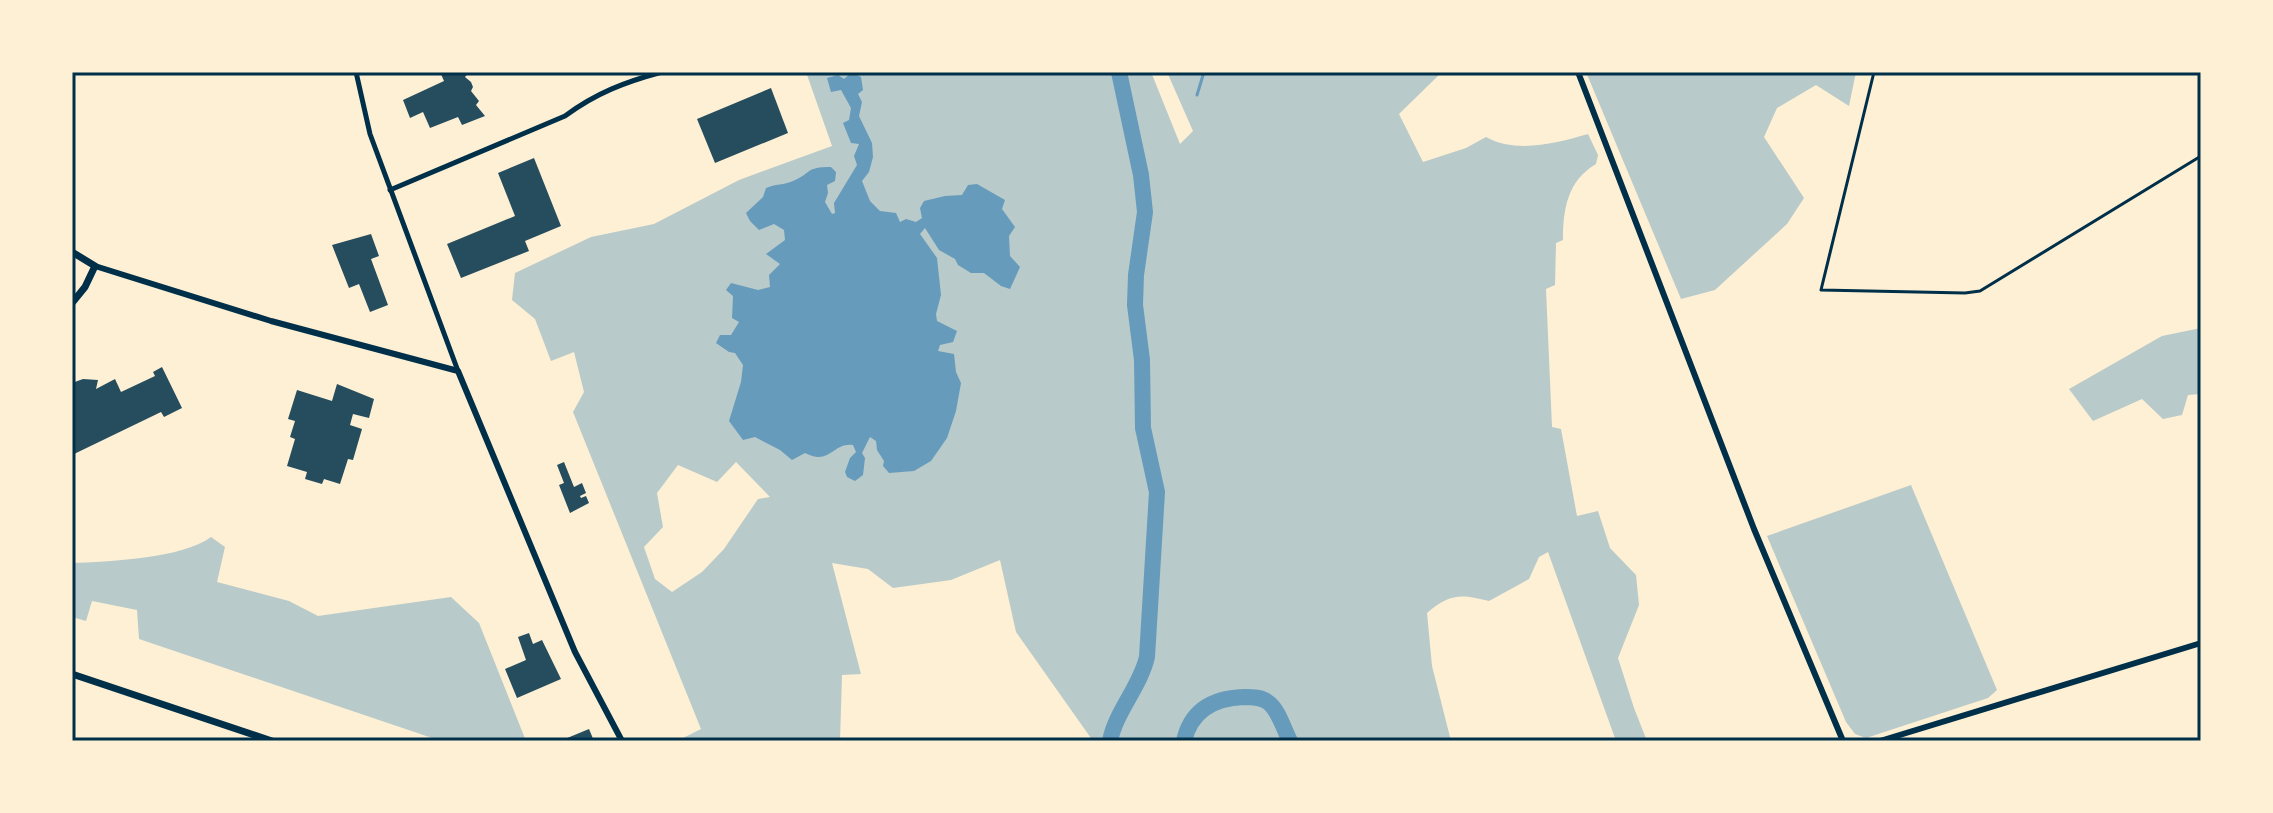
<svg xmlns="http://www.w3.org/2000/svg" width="2273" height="813" font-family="'Nunito Sans',sans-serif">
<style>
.green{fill:#b9caca;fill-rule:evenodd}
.water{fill:#669bbc}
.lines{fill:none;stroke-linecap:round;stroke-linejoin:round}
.stream{stroke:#669bbc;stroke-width:3}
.river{stroke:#669bbc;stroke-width:16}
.building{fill:#264d5e}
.service{stroke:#003049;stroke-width:3}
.minor{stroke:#003049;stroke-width:5}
.tertiary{stroke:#003049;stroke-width:6}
.secondary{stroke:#003049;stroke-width:7}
.neatline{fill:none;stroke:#003049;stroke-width:3}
</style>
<rect width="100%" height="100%" fill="#fdf0d5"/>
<g class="green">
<path d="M806 72H1151L1180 144 1193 131 1167 72H1442L1399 114 1423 162 1466 148 1486 137C1517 154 1557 143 1588 134L1598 155 1596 164C1567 181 1563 210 1563 240L1556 243 1555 285 1546 289 1552 427 1561 429 1577 516 1598 511 1610 548 1636 575 1639 605 1618 658 1634 708 1647 741H1616L1548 552 1539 557 1529 579 1489 601C1461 594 1450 593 1427 613L1432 666 1451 741H1093L1016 632 1000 560 951 580 893 588 868 569 832 563 861 674 842 675 840 741H677L701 729 573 412 584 392 574 352 551 361 535 319 512 300 515 273 591 237 654 224 739 180 832 146ZM736 462 770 497 758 499 724 549 702 572 672 592 655 579 644 547 663 527 657 493 678 465 717 482Z"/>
<polygon points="1586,72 1856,72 1849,106 1816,85 1777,108 1764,137 1804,198 1787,224 1715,290 1681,299"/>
<polygon points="2201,328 2201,394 2188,395 2182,415 2163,419 2142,399 2093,421 2069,389 2162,336"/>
<polygon points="1911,485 1997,690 1988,698 1866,738 1855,734 1846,722 1767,536"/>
<path d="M211 537 225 547 217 582 289 601 318 616 451 597 479 623 526 741H441L139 639 137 610 92 601 86 621 72 617V563C107 562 184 558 211 537Z"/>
</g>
<path class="water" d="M852 72 861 77 863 90 858 94 862 102 859 116 872 143 873 157 869 172 862 181 870 201 880 211 896 213 900 222 906 219 916 222 922 218 920 208 924 201 945 196 962 195 968 185 977 184 1005 200 1002 209 1015 227 1009 236 1010 256 1020 267 1010 289 1001 286 984 273H971L958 265 955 259 939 250 925 228 920 234 937 258 941 295 936 314 937 321 957 331 953 342 940 345 938 351 954 354 956 372 961 383 956 411 947 438 931 461 914 471 889 473 883 466 884 461 877 450 876 441 870 437 862 453 865 458 863 475 855 481 847 477 845 472 850 458 856 452 853 445C833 442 830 466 805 453L792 460 780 450 755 437 743 440 729 421 741 382 743 365 735 353 729 352 716 343 720 335H731L739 322 732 318 733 296 726 290 731 283 758 290 770 287 769 275 780 264 766 254 785 240 784 230 774 224 759 230 750 221 746 213 763 197 766 188C775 184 784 185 793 181 812 173 805 167 831 167L836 172 835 181 827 185 828 193 825 202 832 214 835 213 834 203 857 165 854 156 859 144 851 143 843 123 849 120 851 108 841 90 831 92 827 78 838 75 844 79Z"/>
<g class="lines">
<polyline class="stream" points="1197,95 1204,72"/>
<g class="river">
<path d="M1110 741C1116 711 1140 687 1147 657L1157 492 1143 428 1142 360 1135 305 1136 275 1145 212 1141 175 1119 72"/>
<path d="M1184 741C1191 710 1214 698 1244 697 1252 697 1262 697 1269 703 1279 711 1284 730 1290 741"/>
</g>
</g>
<g class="building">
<polygon points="440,72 469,72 465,77 471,82 473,87 471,91 479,101 476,105 485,116 462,125 458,117 430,128 423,112 410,118 403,100 444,81"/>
<polygon points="771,88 788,133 715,163 697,119"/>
<polygon points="534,158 561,226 525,241 529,251 461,278 447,244 515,216 498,173"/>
<polygon points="371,234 379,256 371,259 388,305 370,312 359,284 349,288 332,245"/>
<polygon points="162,367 182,408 164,417 161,412 72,455 72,383 83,379 98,380 96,389 115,379 121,392 155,376 153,372"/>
<polygon points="337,384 374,399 369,418 353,414 350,425 362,429 353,460 348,459 340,484 324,479 322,484 305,479 307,472 287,466 295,439 290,437 295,421 288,419 297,390 332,401"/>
<polygon points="564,462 574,487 582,483 586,493 580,496 581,498 586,496 589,503 570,513 559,485 564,483 557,465"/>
<polygon points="529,633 533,644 542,640 561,679 517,698 505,669 526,660 518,637"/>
<polygon points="589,729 594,741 560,741"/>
</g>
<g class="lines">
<polyline class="service" points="1874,72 1821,290 1965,293 1980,291 2201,156"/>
<g class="minor">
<polyline points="356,72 370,134 458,371"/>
<path d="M390 190 565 116C596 93 625 82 662 72"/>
</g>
<g class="tertiary">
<polyline points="1578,72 1754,529 1843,741"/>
<polyline points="95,266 271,321 458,371 575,652 622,741"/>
<polyline points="1880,741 2201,643"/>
</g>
<g class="secondary">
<polyline points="72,252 95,266 85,287 72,303"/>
<polyline points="72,674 272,741"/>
</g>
</g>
<rect width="2273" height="813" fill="none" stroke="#fdf0d5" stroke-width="148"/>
<rect x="74" y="74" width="2125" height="665" class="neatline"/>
</svg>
